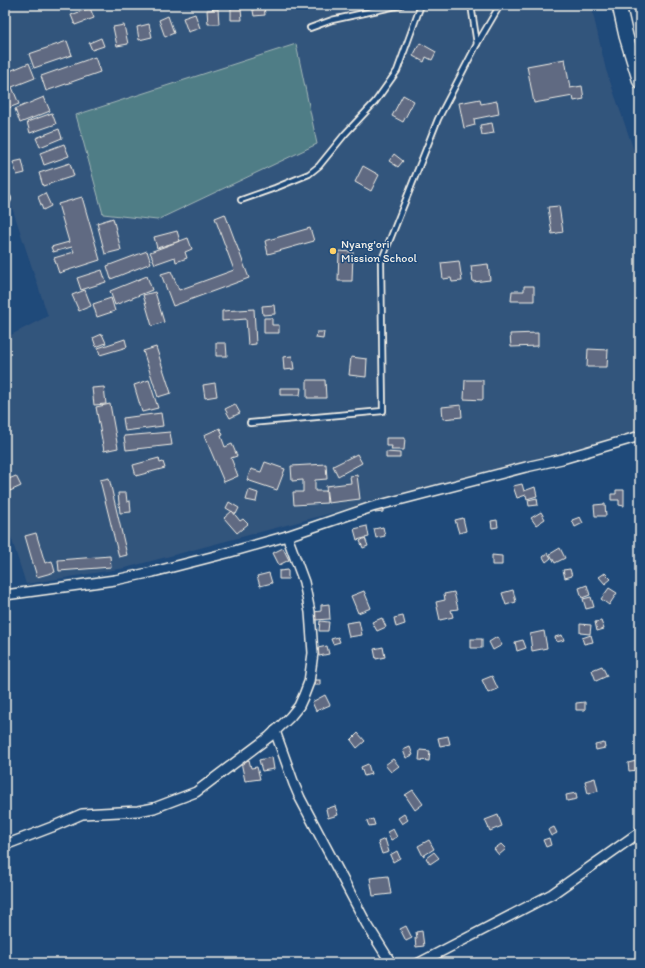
<svg xmlns="http://www.w3.org/2000/svg" width="645" height="968" font-family="Itim,sans-serif">
<style>
.built{fill:#33547c}
.green{fill:#507d86;stroke:#a2b7b7}
.building{fill:#616a82;stroke:#f4f1e8}
.lines{fill:none;stroke-linecap:round;stroke-linejoin:round}
.lane-casing{stroke:#f4f1e8;stroke-width:8}
.street-casing{stroke:#f4f1e8;stroke-width:12}
.secondary-casing{stroke:#f4f1e8;stroke-width:16}
.lane{stroke:#1f4a7a;stroke-width:4.5}
.street{stroke:#1f4a7a;stroke-width:9}
.secondary{stroke:#1f4a7a;stroke-width:13}
.poi-dot{fill:#ffd166;stroke:#1f4a7a;stroke-width:1.5}
.labels{text-anchor:middle;stroke-width:3;stroke-linejoin:round;paint-order:stroke}
.poi-label{font-size:12px;fill:#f4f1e8;stroke:#1f4a7a;text-anchor:start}
</style>
<rect width="100%" height="100%" fill="#1f4a7a"/>
<filter id="ink" filterUnits="userSpaceOnUse"><feTurbulence type="fractalNoise" baseFrequency=".025" numOctaves="2"/><feDisplacementMap in="SourceGraphic" scale="8" xChannelSelector="R" yChannelSelector="G"/><feConvolveMatrix kernelMatrix="1 2 1 2 8 2 1 2 1" color-interpolation-filters="sRGB"/></filter>
<g filter="url(#ink)">
<polygon class="built" points="5,5 591,5 606,70 640,168 640,431 125,568 26,584 5,518 5,338 48,316 5,186"/>
<polygon class="green" points="296,44 317,144 157,220 103,214 76,115"/>
<g class="building">
<polygon points="252,5 264,5 265,15 254,16"/>
<polygon points="90,8 94,18 75,25 71,15"/>
<polygon points="231,8 241,8 242,20 231,20"/>
<polygon points="218,9 219,24 208,24 207,10"/>
<polygon points="195,14 200,28 188,32 183,18"/>
<polygon points="168,16 174,33 165,37 159,20"/>
<polygon points="149,24 152,37 139,40 137,27"/>
<polygon points="124,25 128,44 117,46 113,27"/>
<polygon points="101,38 104,46 92,50 89,43"/>
<polygon points="67,41 72,55 34,68 29,54"/>
<polygon points="420,43 436,52 432,60 426,57 424,62 413,56"/>
<polygon points="95,57 100,72 46,91 41,76"/>
<polygon points="565,59 570,88 582,86 584,99 574,101 573,96 534,103 527,66"/>
<polygon points="29,63 35,78 12,87 19,104 6,109 5,106 5,73"/>
<polygon points="403,95 414,101 403,122 392,116"/>
<polygon points="44,97 50,111 20,123 15,109"/>
<polygon points="480,99 481,104 497,101 499,114 474,119 475,125 464,128 459,103"/>
<polygon points="52,113 56,124 30,133 27,122"/>
<polygon points="492,123 494,133 482,135 480,125"/>
<polygon points="59,129 62,138 40,147 36,138"/>
<polygon points="64,144 69,156 44,165 40,153"/>
<polygon points="394,154 403,161 398,167 389,161"/>
<polygon points="22,160 25,173 17,175 13,162"/>
<polygon points="70,163 74,176 43,186 39,173"/>
<polygon points="363,166 379,175 371,191 355,182"/>
<polygon points="45,193 51,206 43,210 38,197"/>
<polygon points="82,197 100,260 59,273 54,258 74,252 72,247 53,252 51,247 69,242 58,204"/>
<polygon points="559,206 563,232 552,234 548,207"/>
<polygon points="225,214 249,278 173,306 161,274 171,271 179,290 234,270 215,218"/>
<polygon points="113,218 121,250 105,254 97,223"/>
<polygon points="310,228 314,241 268,254 265,241"/>
<polygon points="177,231 180,241 157,248 154,237"/>
<polygon points="188,238 192,249 185,252 187,258 176,262 175,257 155,264 150,252"/>
<polygon points="147,251 151,263 111,279 107,266"/>
<polygon points="339,251 353,252 352,281 338,281"/>
<polygon points="459,261 462,281 452,282 451,278 443,279 441,263"/>
<polygon points="488,264 490,280 473,282 471,266"/>
<polygon points="102,270 106,282 81,290 77,278"/>
<polygon points="147,276 152,290 115,305 110,291"/>
<polygon points="524,286 534,286 534,301 511,301 512,291 524,291"/>
<polygon points="85,290 91,306 79,311 72,295"/>
<polygon points="155,292 164,322 152,326 143,295"/>
<polygon points="111,298 115,311 97,317 93,304"/>
<polygon points="274,305 275,314 263,315 262,306"/>
<polygon points="254,309 256,344 248,345 246,319 222,321 222,311"/>
<polygon points="264,318 272,318 272,325 279,325 279,333 264,333"/>
<polygon points="317,332 324,332 323,339 316,338"/>
<polygon points="538,333 538,346 511,347 510,334"/>
<polygon points="102,334 106,343 96,347 93,338"/>
<polygon points="125,339 127,347 100,355 98,348"/>
<polygon points="216,343 226,343 227,356 216,356"/>
<polygon points="156,347 171,393 158,397 143,351"/>
<polygon points="588,349 608,350 607,367 587,367"/>
<polygon points="292,356 294,369 284,370 283,357"/>
<polygon points="351,357 367,359 366,377 349,375"/>
<polygon points="149,380 158,408 142,412 134,385"/>
<polygon points="307,380 325,380 326,398 307,398"/>
<polygon points="465,380 483,380 483,400 464,399"/>
<polygon points="215,383 217,396 205,398 203,385"/>
<polygon points="104,387 106,404 94,405 92,388"/>
<polygon points="280,388 301,388 300,395 280,395"/>
<polygon points="110,404 118,448 104,451 96,407"/>
<polygon points="235,404 240,413 230,418 225,409"/>
<polygon points="461,405 462,417 443,419 442,407"/>
<polygon points="161,413 163,426 125,431 123,418"/>
<polygon points="220,428 223,435 221,436 225,447 232,444 237,456 231,458 238,476 224,482 204,435"/>
<polygon points="170,432 172,445 126,450 124,436"/>
<polygon points="386,438 405,438 404,450 391,450 392,446 386,446"/>
<polygon points="386,452 400,453 400,458 386,458"/>
<polygon points="357,454 362,463 338,476 333,466"/>
<polygon points="159,458 160,463 163,462 165,468 136,476 133,465"/>
<polygon points="265,462 285,469 277,490 247,480 251,469 261,472"/>
<polygon points="326,464 327,479 315,480 315,491 326,491 327,503 294,505 293,492 303,492 303,480 292,481 291,466"/>
<polygon points="357,475 360,499 328,503 326,486 351,483 350,476"/>
<polygon points="16,476 21,486 10,491 6,480"/>
<polygon points="109,478 127,555 119,557 100,480"/>
<polygon points="522,484 524,491 535,487 537,496 527,499 526,495 517,498 513,486"/>
<polygon points="249,490 258,493 256,502 246,500"/>
<polygon points="616,490 624,490 624,506 619,505 619,500 611,500 611,494 616,494"/>
<polygon points="118,493 126,493 127,502 130,501 131,512 120,513"/>
<polygon points="537,498 538,505 529,506 528,500"/>
<polygon points="229,502 239,508 236,514 226,508"/>
<polygon points="605,504 606,516 595,516 594,505"/>
<polygon points="383,507 383,512 375,513 375,508"/>
<polygon points="232,511 240,521 243,519 248,524 237,533 224,518"/>
<polygon points="541,512 545,519 536,525 531,518"/>
<polygon points="580,517 583,523 575,527 572,520"/>
<polygon points="463,518 466,531 459,533 455,520"/>
<polygon points="497,520 498,527 492,528 491,521"/>
<polygon points="367,526 369,537 357,540 354,529"/>
<polygon points="383,527 385,536 376,538 374,529"/>
<polygon points="36,533 45,563 52,561 55,572 37,577 25,536"/>
<polygon points="365,538 368,546 363,548 360,541"/>
<polygon points="283,548 289,560 279,565 273,553"/>
<polygon points="560,548 565,558 555,563 550,554"/>
<polygon points="548,553 551,558 546,562 543,557"/>
<polygon points="492,555 502,556 502,565 492,565"/>
<polygon points="110,556 111,567 59,571 58,560"/>
<polygon points="570,569 572,576 565,578 563,570"/>
<polygon points="288,570 288,579 279,579 279,571"/>
<polygon points="269,573 272,583 260,586 257,576"/>
<polygon points="605,573 611,579 605,584 599,577"/>
<polygon points="587,585 590,595 582,598 579,588"/>
<polygon points="609,588 617,593 609,605 601,599"/>
<polygon points="513,590 516,602 506,605 502,593"/>
<polygon points="364,591 371,608 358,613 351,596"/>
<polygon points="454,592 458,609 451,610 453,617 440,620 436,602 445,600 444,594"/>
<polygon points="591,597 594,607 586,609 583,599"/>
<polygon points="329,604 330,619 315,620 314,612 321,611 321,605"/>
<polygon points="403,616 405,624 396,627 394,618"/>
<polygon points="382,618 386,627 377,631 372,622"/>
<polygon points="320,621 329,622 328,631 319,631"/>
<polygon points="359,621 362,635 349,637 346,623"/>
<polygon points="601,621 604,629 597,631 595,622"/>
<polygon points="580,624 591,625 590,634 580,633"/>
<polygon points="544,631 547,648 532,651 530,634"/>
<polygon points="562,635 564,640 557,642 555,637"/>
<polygon points="591,635 593,642 584,644 582,638"/>
<polygon points="338,637 340,642 333,644 331,639"/>
<polygon points="497,637 502,645 493,650 489,642"/>
<rect x="471" y="639" width="11" height="9"/>
<polygon points="523,640 526,648 517,651 515,642"/>
<polygon points="327,646 329,654 319,656 318,648"/>
<polygon points="383,647 385,657 376,659 374,649"/>
<polygon points="602,666 607,676 596,681 592,670"/>
<polygon points="492,676 498,689 488,693 482,680"/>
<rect x="314" y="680" width="6" height="5"/>
<polygon points="325,695 330,705 316,711 312,702"/>
<polygon points="585,702 585,710 576,710 576,703"/>
<polygon points="358,733 365,741 357,748 351,740"/>
<polygon points="448,736 450,744 440,746 438,738"/>
<polygon points="604,743 605,748 596,750 595,745"/>
<polygon points="410,747 413,755 406,758 403,750"/>
<polygon points="420,750 430,751 429,761 419,760"/>
<polygon points="272,757 274,769 262,771 259,760"/>
<polygon points="393,759 399,766 391,772 385,765"/>
<polygon points="249,760 251,768 257,767 260,779 245,781 241,762"/>
<polygon points="636,761 638,770 629,771 628,763"/>
<polygon points="368,764 371,774 364,776 361,767"/>
<polygon points="595,778 598,791 588,794 585,781"/>
<polygon points="413,790 423,804 415,810 405,795"/>
<polygon points="576,793 577,799 567,801 566,795"/>
<polygon points="335,806 338,815 328,818 326,809"/>
<polygon points="404,814 408,820 402,824 398,818"/>
<polygon points="498,815 502,826 490,831 485,820"/>
<polygon points="373,819 375,825 369,826 367,821"/>
<polygon points="554,827 557,833 551,836 548,830"/>
<polygon points="393,829 397,837 391,840 387,832"/>
<polygon points="549,838 551,845 546,847 543,840"/>
<polygon points="385,839 389,852 382,854 378,842"/>
<polygon points="429,840 434,849 423,856 418,846"/>
<polygon points="501,844 506,849 499,855 494,849"/>
<polygon points="397,851 400,858 393,862 390,855"/>
<polygon points="434,852 439,858 430,864 426,858"/>
<polygon points="388,876 391,894 373,896 370,878"/>
<polygon points="406,926 412,938 406,941 400,929"/>
<polygon points="422,931 424,946 416,947 415,938 417,938 416,932"/>
</g>
<g class="lines">
<g class="lane-casing">
<g id="lane">
<polyline points="471,5 477,44"/>
<polyline points="310,28 332,20 401,5"/>
<polyline points="241,200 275,188 309,174 319,166 345,134 375,102 397,71 421,5"/>
<polyline points="250,423 383,411 381,262 438,119 477,44 500,5"/>
</g>
</g>
<g class="street-casing">
<g id="street">
<polyline points="5,199 6,199"/>
<polyline points="5,595 115,580 153,572 227,553 287,536 372,507 526,467 562,459 640,436"/>
<polyline points="275,731 294,784 300,798 366,923 391,963"/>
<polyline points="5,845 52,827 82,814 138,811 154,808 196,792 269,737 290,717 299,706 304,695 309,682 313,653 310,612 304,582 287,536"/>
<polyline points="419,963 552,894 640,832"/>
</g>
</g>
<g class="secondary-casing">
<polyline id="secondary" points="619,5 626,36 640,82"/>
</g>
<use href="#lane" class="lane"/>
<use href="#street" class="street"/>
<use href="#secondary" class="secondary"/>
</g>
</g>
<circle class="poi-dot" cx="333" cy="251" r="4"/>
<g class="labels">
<g class="poi-label">
<text x="341" y="248">Nyang'ori<tspan x="341" dy="14">Mission School</tspan></text>
</g>
</g>
<rect width="645" height="968" fill="none" stroke="#1f4a7a" stroke-width="20"/>
<rect x="10" y="10" width="625" height="948" fill="none" stroke="#f4f1e8" stroke-width="1.5" filter="url(#ink)"/>
</svg>
